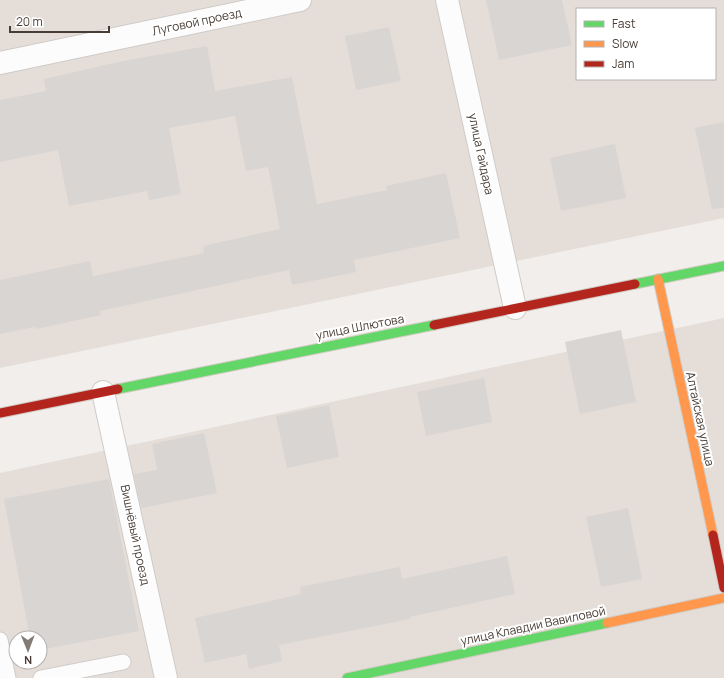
<svg xmlns="http://www.w3.org/2000/svg" width="724" height="678" font-family="Manrope,sans-serif">
<style>
.residential{fill:#e5ded8;fill-rule:evenodd}
.building{fill:#d9d5d2}
.lines{fill:none;stroke-linecap:round;stroke-linejoin:round}
.lane-casing{stroke:#cfcbc8;stroke-width:17}
.street-casing{stroke:#cfcbc8;stroke-width:24}
.fast-casing{stroke:#d2cac3;stroke-width:11}
.slow-casing{stroke:#d2cac3;stroke-width:11}
.jam-casing{stroke:#d2cac3;stroke-width:11}
.lane{stroke:#fdfcfc;stroke-width:15}
.street{stroke:#fdfcfc;stroke-width:22}
.fast{stroke:#63d668;stroke-width:9}
.slow{stroke:#ff974d;stroke-width:9}
.jam{stroke:#b3261e;stroke-width:9}
.labels{text-anchor:middle;stroke-width:4;stroke-linejoin:round;paint-order:stroke}
.street-label{font-size:12px;fill:#483d36;stroke:#fff}
</style>
<rect width="100%" height="100%" fill="#f1eeeb"/>
<g class="residential">
<path d="M0 0H724V218L0 368ZM577 9H715V79H577Z"/>
<path d="M724 318V678H0V473ZM16 638H40V662H16Z"/>
</g>
<g class="building">
<polygon points="486,0 562,0 572,45 499,60"/>
<polygon points="389,27 401,81 356,90 345,36"/>
<polygon points="207,46 215,91 292,77 317,204 387,190 386,186 446,173 460,238 354,260 356,272 292,285 289,270 100,311 101,315 36,329 35,327 0,334 0,280 90,261 93,276 204,253 203,246 280,229 268,167 246,171 235,116 169,128 181,194 149,200 147,191 69,206 58,150 0,162 0,100 46,91 44,79 123,61"/>
<polygon points="724,122 724,208 712,209 695,128"/>
<polygon points="615,144 626,198 561,211 550,158"/>
<polygon points="621,330 636,402 580,414 565,342"/>
<polygon points="484,378 492,422 426,436 417,392"/>
<polygon points="329,405 339,457 287,468 276,416"/>
<polygon points="204,433 217,493 141,508 134,474 157,470 152,444"/>
<polygon points="109,479 139,631 40,650 40,638 30,638 4,499"/>
<polygon points="628,508 642,579 601,587 586,517"/>
<polygon points="507,556 515,594 410,617 410,619 279,645 282,661 249,669 246,654 205,663 195,618 301,594 300,587 400,567 402,579"/>
</g>
<g class="lines">
<g class="lane-casing">
<g id="lane">
<polyline points="0,640 8,678"/>
<polyline points="41,678 123,662"/>
</g>
</g>
<g class="street-casing">
<g id="street">
<polyline points="447,0 515,308"/>
<polyline points="0,63 300,0"/>
<polyline points="103,392 166,678"/>
</g>
</g>
<g class="fast-casing">
<g id="fast">
<polyline points="635,284 724,266"/>
<polyline points="118,389 434,325"/>
<polyline points="347,678 607,623"/>
</g>
</g>
<g class="slow-casing">
<g id="slow">
<polyline points="658,279 713,535"/>
<polyline points="607,623 724,598"/>
</g>
</g>
<g class="jam-casing">
<g id="jam">
<polyline points="434,325 635,284"/>
<polyline points="0,413 118,389"/>
<polyline points="713,535 724,588"/>
</g>
</g>
<use href="#lane" class="lane"/>
<use href="#street" class="street"/>
<use href="#fast" class="fast"/>
<use href="#slow" class="slow"/>
<use href="#jam" class="jam"/>
</g>
<g class="labels">
<g class="street-label">
<text transform="translate(197 22) rotate(-12)" y="4">Луговой проезд</text>
<text transform="translate(481 154) rotate(78)" y="4">улица Гайдара</text>
<text transform="translate(360 327) rotate(-11)" y="4">улица Шлютова</text>
<text transform="translate(700 419) rotate(78)" y="4">Алтайская улица</text>
<text transform="translate(135 535) rotate(78)" y="4">Вишнёвый проезд</text>
<text transform="translate(533 626) rotate(-12)" y="4">улица Клавдии Вавиловой</text>
</g>
</g>
<rect x="576" y="8" width="140" height="72" fill="#ffffff" stroke="#b6b1af"/>
<rect x="584" y="21" width="20" height="6" fill="#63d668" stroke="#b6b1af"/>
<text x="612" y="28" font-size="12" fill="#483d36">Fast</text>
<rect x="584" y="41" width="20" height="6" fill="#ff974d" stroke="#b6b1af"/>
<text x="612" y="48" font-size="12" fill="#483d36">Slow</text>
<rect x="584" y="61" width="20" height="6" fill="#b3261e" stroke="#b6b1af"/>
<text x="612" y="68" font-size="12" fill="#483d36">Jam</text>
<g transform="translate(28 650) rotate(179)"><circle r="19" fill="#ffffff" stroke="#b6b1af"/>
<path d="M0-3L7 15L0 10L-7 15Z" fill="#837b75"/>
<text y="-6" font-size="11" font-weight="bold" text-anchor="middle" fill="#483d36">N</text>
</g>
<path d="M10 26v6h99v-6" fill="none" stroke="#483d36" stroke-width="2"/>
<text x="16" y="26" font-size="12" fill="#483d36" stroke="#ffffff" stroke-width="3" paint-order="stroke">20 m</text>
</svg>
